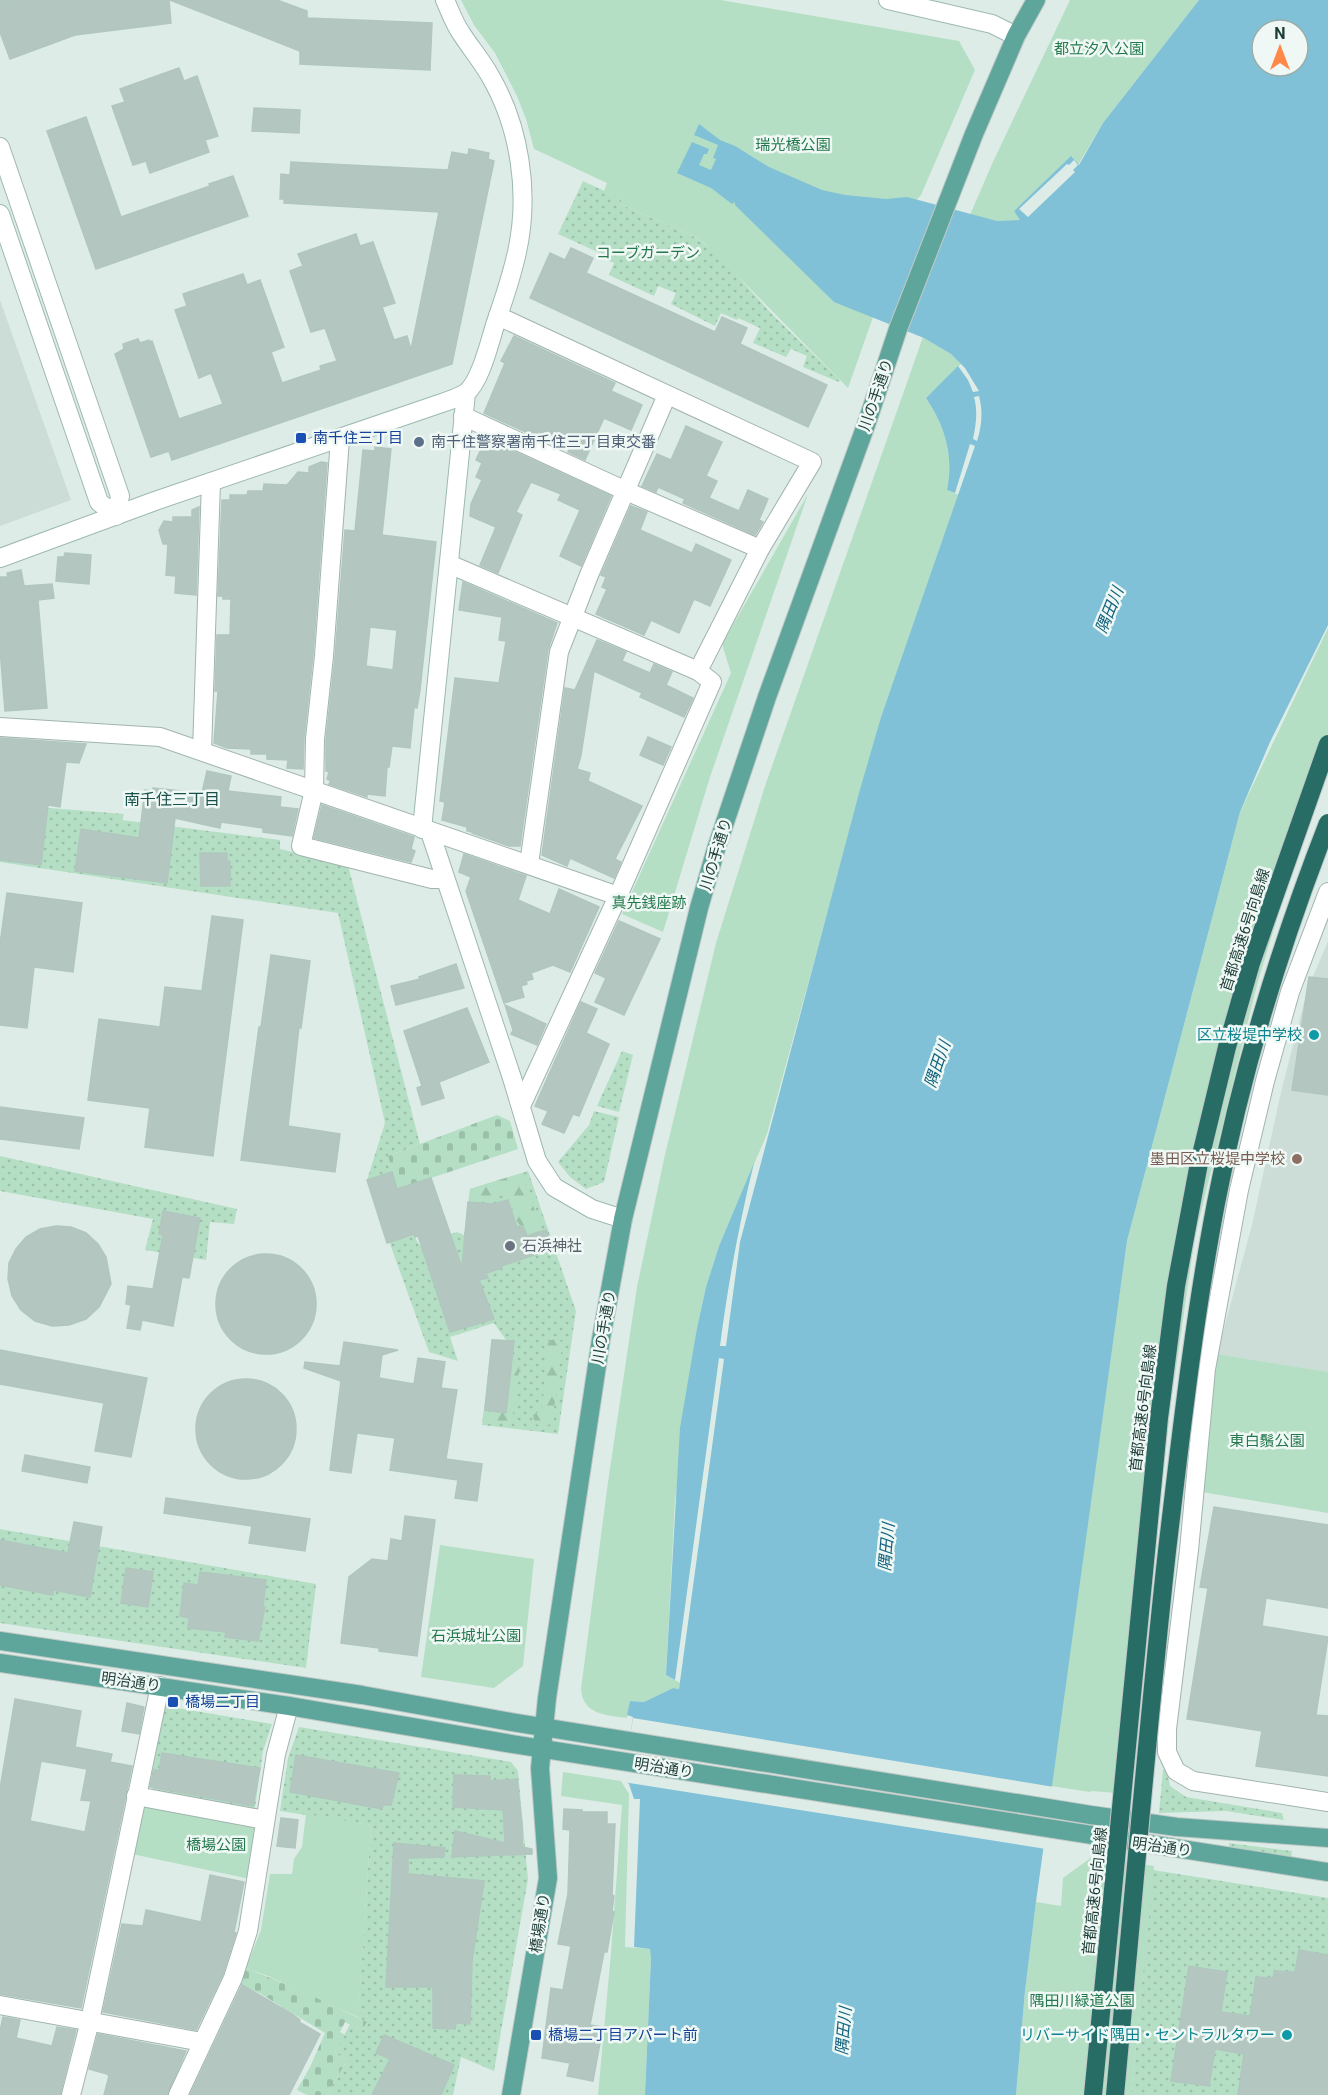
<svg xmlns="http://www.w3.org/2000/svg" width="1328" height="2095" font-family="Roboto,'Noto Sans JP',sans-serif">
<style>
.built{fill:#ccdcd6}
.grass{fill:url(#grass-dots)}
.forest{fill:url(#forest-firs)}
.cemetery{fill:url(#cemetery-stones)}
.park{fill:#b4dfc4}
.water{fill:#80c1d7;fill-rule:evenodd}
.pier{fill:#deece7}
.building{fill:#b3c7c0;stroke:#b0c6bf;stroke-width:1.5;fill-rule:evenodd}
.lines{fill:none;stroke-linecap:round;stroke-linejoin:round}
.street-casing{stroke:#a1b4af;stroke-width:20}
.secondary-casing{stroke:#9cb9b1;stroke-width:20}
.primary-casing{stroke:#c0c9c7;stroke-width:20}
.street{stroke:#fff;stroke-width:18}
.secondary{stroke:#fff;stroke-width:18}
.primary{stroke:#5ea69b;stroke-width:18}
.highway-bridge-casing{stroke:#c0c9c7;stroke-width:20;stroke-linecap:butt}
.highway-bridge{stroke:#276c65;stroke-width:18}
.transit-dot{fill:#1a4fb4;stroke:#eff8f4;stroke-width:2}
.service-dot{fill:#5c6f8a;stroke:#eff8f4;stroke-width:2}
.culture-dot{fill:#0f9aa8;stroke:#eff8f4;stroke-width:2}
.education-dot{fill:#8d6e63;stroke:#eff8f4;stroke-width:2}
.worship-dot{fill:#6b7280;stroke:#eff8f4;stroke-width:2}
.labels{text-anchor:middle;stroke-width:5;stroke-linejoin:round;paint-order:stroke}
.park-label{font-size:15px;fill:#24784d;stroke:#eff8f4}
.street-label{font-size:15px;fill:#1e3d38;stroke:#eff8f4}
.transit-label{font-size:15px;fill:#164399;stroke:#eff8f4;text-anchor:start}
.service-label{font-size:15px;fill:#4e5e75;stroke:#eff8f4;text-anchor:start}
.culture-label{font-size:15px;fill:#0d838f;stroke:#eff8f4;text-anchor:end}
.education-label{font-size:15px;fill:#785e54;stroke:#eff8f4;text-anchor:end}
.worship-label{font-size:15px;fill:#5b616d;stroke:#eff8f4;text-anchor:start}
.water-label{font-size:16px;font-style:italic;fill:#12627f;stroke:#eff8f4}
.neighbourhood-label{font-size:16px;fill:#185149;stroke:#eff8f4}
</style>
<defs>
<pattern id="grass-dots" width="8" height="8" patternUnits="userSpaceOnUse" patternTransform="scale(1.5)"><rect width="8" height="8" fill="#b4dfc4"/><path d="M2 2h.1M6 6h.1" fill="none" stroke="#9ac0a9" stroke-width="1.8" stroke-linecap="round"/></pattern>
<pattern id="forest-firs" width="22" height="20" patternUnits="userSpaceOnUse" patternTransform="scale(1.5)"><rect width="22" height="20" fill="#b4dfc4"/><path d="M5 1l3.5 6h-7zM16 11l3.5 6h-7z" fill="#9ac0a9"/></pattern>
<pattern id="cemetery-stones" width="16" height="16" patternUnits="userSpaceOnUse" patternTransform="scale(1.5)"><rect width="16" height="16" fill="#b4dfc4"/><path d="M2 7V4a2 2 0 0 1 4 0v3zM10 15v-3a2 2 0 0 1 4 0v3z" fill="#9ac0a9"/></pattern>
</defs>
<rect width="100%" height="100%" fill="#deece7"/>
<g class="built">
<polygon points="0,300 71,500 0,526"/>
<polygon points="1328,941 1328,1372 1217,1354 1252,1225 1281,1092 1307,991"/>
</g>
<g class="grass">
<polygon points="583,181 622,199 620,204 691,235 714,250 771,313 840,380 839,382 803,367 807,356 791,349 786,357 753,343 760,328 738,318 737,320 721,313 715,326 671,304 676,293 658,286 654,296 609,275 614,263 605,259 606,256 558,234"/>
<polygon points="0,804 124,814 122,820 280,840 280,849 348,865 420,1144 388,1156 415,1237 419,1245 457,1232 464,1235 470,1189 528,1171 576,1311 558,1434 482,1425 492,1339 506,1340 494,1323 450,1337 458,1361 429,1352 367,1180 385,1123 338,913 0,862"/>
<polygon points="622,1051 633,1055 619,1112 597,1106"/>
<polygon points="594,1111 619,1117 604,1182 586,1189 570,1177 558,1162 589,1125"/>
<polygon points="0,1156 237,1209 234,1224 210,1222 206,1260 145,1250 153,1219 0,1191"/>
<polygon points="0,1529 316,1584 306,1668 0,1623"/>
<polygon points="165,1706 272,1724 263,1751 255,1808 252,1811 154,1792 150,1784"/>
<polygon points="299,1727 511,1762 518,1771 528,1879 494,2071 461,2057 453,2095 327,2095 347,2060 335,2053 350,2024 362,2031 367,2023 358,2017 358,2013 371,1825 280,1811 288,1758"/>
<polygon points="1166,1767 1170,1786 1186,1797 1282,1813 1284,1820 1226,1811 1159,1813 1163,1770"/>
<polygon points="1229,1843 1292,1851 1291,1858 1229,1847"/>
<polygon points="1153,1870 1328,1898 1328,2095 1131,2095"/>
</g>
<g class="forest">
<polygon points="515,1175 523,1176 539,1223 532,1229 522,1228 517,1221 507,1194 483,1201 469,1198 470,1189"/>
<polygon points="555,1339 561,1341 562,1346 552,1424 543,1426 535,1424 533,1415 542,1410 548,1341"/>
<polygon points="511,1360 520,1363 512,1422 510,1424 482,1421 484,1412 505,1413"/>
</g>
<g class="cemetery">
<polygon points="497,1115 510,1121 518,1149 398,1189 388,1156"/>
<polygon points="246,1968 305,1992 367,2022 362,2031 345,2022 340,2032 345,2035 335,2053 347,2060 327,2095 307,2095 297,2090 310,2067 325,2033 261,1994 239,1984"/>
</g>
<g class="park">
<polygon points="461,0 721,0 959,41 975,70 921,195 913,204 848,388 707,245 691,235 620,204 622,199 604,191 607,183 534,149 526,119 517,96 495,53 474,25"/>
<polygon points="1070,0 1199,0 1103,123 1078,165 1072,157 1014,211 1021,220 997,221 970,215 992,164"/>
<path d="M923 337 951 354 961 364 926 398C945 426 954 456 947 490L959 495 881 717 767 1134 719 1246 706 1287 697 1328 675 1501 666 1675 680 1683 679 1689 673 1688 644 1702 630 1701 627 1718C606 1715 583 1715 581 1689L608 1482 637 1287 664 1159 716 943 765 786Z"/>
<polygon points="808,494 710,777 663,932 622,914 731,673 722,644"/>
<polygon points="1328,628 1328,771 1281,906 1258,981 1195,1236 1169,1417 1150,1610 1129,1794 1092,1791 1090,1792 1051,1786 1127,1241 1240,812"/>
<polygon points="1217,1354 1328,1372 1328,1513 1202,1492"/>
<polygon points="440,1545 534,1559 523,1666 494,1688 421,1677"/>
<polygon points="563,1772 621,1781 629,1794 625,1947 651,1949 651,1958 645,2095 598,2095 611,1953 622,1805 561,1796"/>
<polygon points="143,1802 259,1827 250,1879 132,1854"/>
<polygon points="306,1814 371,1825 358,2017 268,1976 246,1968 261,1930 270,1874 292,1874 294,1859 302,1847"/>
<polygon points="1092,1857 1154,1866 1131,2095 1016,2095 1025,1991 1036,1902 1061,1906 1063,1878"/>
</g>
<path class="water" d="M1199 0H1328V625L1270 742 1240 812 1127 1241 1036 1902 1025 1991 1016 2095H645L651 1958 650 1949 634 1947 640 1799H634L629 1784 624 1779 633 1717 627 1715 630 1701 644 1702 673 1688 679 1689 724 1359 719 1358 675 1680 666 1675 680 1428 697 1328 706 1287 719 1246 754 1163C739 1224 728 1284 720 1346H726L740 1242 859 793 881 717 975 446 970 444 955 493 947 490C954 456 945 426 926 398L958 366 968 380 973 392 979 391 965 368 951 354 924 338 834 302 735 205V202L732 204 711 188 677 173 692 142 709 149 707 154H704L699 165 711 170 716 159 713 158 718 145 694 135 699 124 720 140 735 146 769 167 822 190 845 195 886 199 907 197 997 221 1020 220 1014 211 1071 156 1079 165 1103 123ZM1262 30H1298V66H1262ZM979 396C983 411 982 426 977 441L973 439C976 425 978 411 974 397Z"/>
<g class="pier">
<polygon points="1074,160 1078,165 1073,170 1075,172 1028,217 1019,209 1067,164 1069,165"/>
<polygon points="633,1718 1054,1787 1046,1849 623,1782"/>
</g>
<g class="building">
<polygon points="0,0 169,0 171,23 75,35 10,59 0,32"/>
<polygon points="170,0 277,0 307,11 307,18 432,23 430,70 300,64 300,51"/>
<polygon points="179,68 184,81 197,76 218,136 205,140 209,152 150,173 146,161 133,165 112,106 125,102 120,89"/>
<polygon points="254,108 300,110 299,133 252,131"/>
<polygon points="86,117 121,217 210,186 209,184 233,176 248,216 96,269 47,131"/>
<polygon points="469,149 489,153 488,159 494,161 452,364 172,460 169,451 151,457 115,354 124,349 123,344 138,339 140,343 149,340 149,342 152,341 179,419 223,404 211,373 199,378 175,310 187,306 183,294 243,274 247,285 260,280 284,347 271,352 282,383 321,370 320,366 337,361 325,328 311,332 290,271 303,266 298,254 356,234 360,246 373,242 395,303 382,307 394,340 407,336 411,350 439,212 284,203 284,199 280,199 281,174 290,175 291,162 448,170 452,152 468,155"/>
<polygon points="571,248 593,258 586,273 715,332 722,317 747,328 740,344 827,385 808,427 530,298 550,253 565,260"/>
<polygon points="514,336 615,383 611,391 642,405 631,430 604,418 585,460 568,452 572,444 544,431 541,439 484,413 505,363 501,361"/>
<polygon points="686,426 722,442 706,476 717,481 709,498 739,511 748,490 768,499 759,520 763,522 755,535 683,503 685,499 658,487 656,492 642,486 657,454 671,460"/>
<polygon points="482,437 611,496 581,566 560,556 580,510 558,500 561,494 531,482 516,512 522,515 498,573 480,565 496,527 470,516 471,504 482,480 476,477 482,463 476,460 482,447 478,445"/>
<path d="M375 447 391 449 382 535 436 542 420 690 417 708 414 707 410 748 392 746 389 767H387L385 796 367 794V797L329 784 331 781 327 779 329 772 326 771V740L335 657 345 530 355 531 363 450 375 451ZM370 627 397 630 393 670 366 666Z"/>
<polygon points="321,462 327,463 313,655 304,738 303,769 287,768 288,760 267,759 267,754 251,754 251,749 227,748 214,743 218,691 215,691 217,635 230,635 231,599 223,599 223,596 218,596 222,500 230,500 230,495 247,495 248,491 263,491 264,484 287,485 298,472 309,473 309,467"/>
<polygon points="631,506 647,512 640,530 692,553 696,544 731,560 710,606 694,599 679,633 651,620 644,635 596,614 607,589 602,587 606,577 601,575"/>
<polygon points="199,507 196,595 175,593 176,576 166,575 168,544 163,544 159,530 164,521 173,522 173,517 192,517 192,510"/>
<polygon points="65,553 91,555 89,584 56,581 58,557 64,557"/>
<polygon points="21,570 24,586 52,584 54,598 38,600 47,708 5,711 0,649 0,577 8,577 7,573"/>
<polygon points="463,582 557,623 548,650 520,846 509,846 472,833 472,832 467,831 467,827 442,820 445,802 440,801 455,678 499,683 506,641 499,640 502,617 459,610"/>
<polygon points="597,640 626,652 622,661 650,673 654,664 672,672 666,685 693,698 684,717 640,697 642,693 594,671 581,755 577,769 590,773 588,781 642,806 615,859 621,862 614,878 570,858 567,866 542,855 565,688 575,690"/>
<polygon points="648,737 671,747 663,765 640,755"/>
<polygon points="0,738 86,744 79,763 66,762 60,807 48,805 41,865 0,860"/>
<polygon points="207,771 231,776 228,791 281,797 280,807 298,809 292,836 263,832 263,828 221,822 220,828 175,818 167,883 75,871 81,829 139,838 145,790 153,791 153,788 202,793"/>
<polygon points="322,805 414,837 411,849 415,851 411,862 314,838"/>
<polygon points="200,853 227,853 227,861 230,861 230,886 201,886"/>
<polygon points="464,854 526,876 518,900 550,914 559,889 599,907 570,972 553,965 531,973 533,979 526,981 527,984 521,986 524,997 504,1003 466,891 471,877 459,872"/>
<polygon points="7,893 82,903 73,972 34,967 27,1028 0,1025 0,944"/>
<polygon points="212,916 243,920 213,1156 145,1147 150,1108 88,1100 99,1019 160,1027 165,987 202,991"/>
<polygon points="619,921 660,939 624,1015 595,1002 606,978 595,973"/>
<polygon points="271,955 310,961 301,1028 299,1027 288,1126 340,1134 335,1172 241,1160 259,1027 261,1027"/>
<polygon points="456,964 464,988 396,1005 391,986 420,979 419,977"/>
<polygon points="1309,977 1328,979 1328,1095 1292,1090"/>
<polygon points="581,1002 597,1009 586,1033 609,1044 579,1116 573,1114 564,1133 542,1124 548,1111 535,1106"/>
<polygon points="505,1005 546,1024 537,1045 511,1034 513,1030"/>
<polygon points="467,1008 489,1062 439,1082 444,1098 422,1105 417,1088 422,1086 404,1031"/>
<polygon points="0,1107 84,1118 79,1149 0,1139"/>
<polygon points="392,1172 397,1189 431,1178 462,1268 468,1202 493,1204 508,1200 517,1228 523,1226 527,1236 546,1230 552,1249 501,1266 502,1268 486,1273 488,1278 479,1280 494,1319 450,1332 418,1236 415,1237 414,1234 387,1243 367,1180"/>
<polygon points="163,1211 200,1218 189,1278 182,1277 173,1326 142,1320 140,1330 127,1328 131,1305 126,1304 128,1286 153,1289 163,1235 159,1234"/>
<polygon points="56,1226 71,1227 86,1233 98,1244 106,1257 111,1284 99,1307 86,1319 69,1325 52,1326 35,1321 21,1310 12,1296 8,1279 9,1263 16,1249 26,1237 40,1229"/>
<circle cx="266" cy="1304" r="50"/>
<polygon points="492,1340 514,1341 506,1413 485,1410"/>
<polygon points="344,1342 398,1350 382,1355 379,1378 414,1384 418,1358 445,1362 441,1388 457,1390 446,1459 482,1464 477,1501 455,1498 458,1480 390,1470 395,1438 357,1433 351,1473 330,1470 341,1381 304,1368 305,1362 340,1366"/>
<polygon points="0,1350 147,1378 131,1457 95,1451 104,1403 0,1384"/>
<circle cx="246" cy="1429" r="50"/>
<polygon points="25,1455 90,1467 87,1483 22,1471"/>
<polygon points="166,1498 310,1519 305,1551 249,1543 252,1526 164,1513"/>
<polygon points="1214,1507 1328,1525 1328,1608 1266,1598 1262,1626 1328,1637 1316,1715 1328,1716 1328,1776 1256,1766 1262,1731 1187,1719 1208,1588 1200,1587"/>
<polygon points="405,1516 435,1520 417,1656 379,1651 379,1648 341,1643 349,1577 372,1559 388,1561 391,1539 402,1541"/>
<polygon points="74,1522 102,1527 90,1597 53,1590 53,1595 0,1585 0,1540 68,1553"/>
<polygon points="126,1568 153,1572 148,1607 121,1603"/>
<polygon points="200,1572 266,1580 263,1607 265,1607 258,1641 225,1637 226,1632 188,1628 189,1618 180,1616 184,1583 198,1585"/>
<path d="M15 1699 81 1711 75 1747 112 1754 110 1762 132 1766 81 2008 0 1994V1789ZM41 1761 87 1769 81 1800 91 1801 85 1832 30 1821Z"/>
<polygon points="127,1703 144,1707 139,1734 122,1731"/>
<polygon points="162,1753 260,1768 253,1806 150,1787 154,1770 159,1771"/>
<polygon points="296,1755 399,1773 391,1805 383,1805 382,1809 290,1792"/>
<polygon points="454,1775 490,1776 490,1781 517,1779 522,1825 522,1847 532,1849 532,1854 452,1857 455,1831 505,1843 503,1810 453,1807"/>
<polygon points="564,1809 582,1810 582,1812 607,1812 607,1824 615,1824 612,1895 614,1896 612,1911 614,1912 607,1952 604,1952 590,2025 603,2027 593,2081 567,2076 570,2063 542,2058 551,1988 563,1990 571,1946 558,1944 568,1894 570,1830 563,1829"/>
<polygon points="281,1818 298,1820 295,1848 277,1846"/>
<polygon points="394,1843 445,1848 444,1857 408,1858 408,1874 484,1881 472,1961 470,2024 456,2023 455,2029 433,2028 433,1987 386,1987"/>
<polygon points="210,1875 244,1882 234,1932 236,1933 223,1974 196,2030 103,2012 122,1924 143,1926 146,1910 201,1922"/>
<polygon points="1299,1950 1328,1955 1328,2095 1238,2095 1244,2054 1215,2049 1209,2086 1171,2081 1189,1966 1227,1972 1221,2012 1250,2016 1256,1977 1273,1978 1275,1971 1295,1972"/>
<polygon points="242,1985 292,2014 300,2020 299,2022 320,2034 289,2095 190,2095"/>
<polygon points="3,2017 20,2020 16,2038 52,2046 57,2027 76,2030 60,2095 0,2095 0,2031"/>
<polygon points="98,2034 186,2051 167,2095 104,2095 109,2076 107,2074 89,2069"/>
<polygon points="384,2035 454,2065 441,2095 372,2095 390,2059 376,2053"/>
</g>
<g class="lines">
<g class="street-casing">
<g id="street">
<polyline points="498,316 812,462 760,549"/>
<polyline points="463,416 626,491 760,549 698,671 712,682 618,896 521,1106"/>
<polyline points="340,439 324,656 315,739 314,790 301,846 432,879 444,879"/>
<polyline points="449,564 698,671"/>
<polyline points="0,727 160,737 618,896"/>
<polyline points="202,751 211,482"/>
<polyline points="529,864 559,652 589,575 667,395"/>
<polyline points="1328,892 1290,992 1265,1081 1239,1190 1206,1369 1189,1550 1167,1729 1167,1752 1176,1771 1193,1781 1328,1802"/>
<polyline points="136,1796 265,1820"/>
<polyline points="0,2005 202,2042"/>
<polyline points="71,2095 90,2021 160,1686"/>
<polyline points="178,2095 233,1978 248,1931 276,1754 289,1706"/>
</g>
</g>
<g class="secondary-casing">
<g id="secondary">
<polyline points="888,0 992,24 1016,36"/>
<polyline points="0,147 120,496 116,516 99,502 0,214"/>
<path d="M0 558 155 501 436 405C445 402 458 398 466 393 481 381 490 340 496 322 504 299 512 275 517 252 530 193 520 126 489 74 481 60 470 47 461 33 454 23 450 11 445 0"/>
<polyline points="422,829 466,393"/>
<polyline points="430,832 512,1078 537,1161 554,1187 592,1209 623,1219"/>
</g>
</g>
<g class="primary-casing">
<g id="primary">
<polyline points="0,1641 362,1695 511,1722 1091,1815 1177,1827 1328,1838"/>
<polyline points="0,1663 289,1706 512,1744 1328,1872"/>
<polyline points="511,2095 548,1878 540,1768 547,1698 601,1339 623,1219 699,908 716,849 767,697 866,425 898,329 974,134 1016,36 1036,0"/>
</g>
</g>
<use href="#street" class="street"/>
<use href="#secondary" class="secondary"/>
<use href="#primary" class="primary"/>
<g class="highway-bridge-casing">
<g id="highway-bridge">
<polyline points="1093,2095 1159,1418 1176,1286 1199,1163 1227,1047 1251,963 1328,744"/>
<path d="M1115 2095C1132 1914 1147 1732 1167 1551 1181 1434 1194 1318 1216 1203 1241 1073 1280 946 1328 823"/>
</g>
</g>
<use href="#highway-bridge" class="highway-bridge"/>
</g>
<g class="transit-dot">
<rect x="295" y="432" width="12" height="12" rx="3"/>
<rect x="167" y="1696" width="12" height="12" rx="3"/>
<rect x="530" y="2029" width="12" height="12" rx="3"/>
</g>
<circle class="service-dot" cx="419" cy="442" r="6"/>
<g class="culture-dot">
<circle cx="1314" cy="1035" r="6"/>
<circle cx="1287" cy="2035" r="6"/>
</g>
<circle class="education-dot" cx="1297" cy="1159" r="6"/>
<circle class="worship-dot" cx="510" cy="1246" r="6"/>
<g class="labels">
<g class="park-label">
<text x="1099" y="54">都立汐入公園</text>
<text x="793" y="150">瑞光橋公園</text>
<text x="648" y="258">コーブガーデン</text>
<text x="649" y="908">真先銭座跡</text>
<text x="1267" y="1446">東白鬚公園</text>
<text x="476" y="1641">石浜城址公園</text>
<text x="216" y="1850">橋場公園</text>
<text x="1082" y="2006">隅田川緑道公園</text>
</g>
<g class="street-label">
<text transform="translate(876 395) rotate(-71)" y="5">川の手通り</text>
<text transform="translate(716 854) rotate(-73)" y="5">川の手通り</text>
<text transform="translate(1245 930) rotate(-72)" y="5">首都高速6号向島線</text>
<text transform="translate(604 1327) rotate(-80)" y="5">川の手通り</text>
<text transform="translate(1143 1408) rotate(-83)" y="5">首都高速6号向島線</text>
<text transform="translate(131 1682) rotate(8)" y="5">明治通り</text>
<text transform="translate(664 1768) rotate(9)" y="5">明治通り</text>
<text transform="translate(1162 1847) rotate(8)" y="5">明治通り</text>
<text transform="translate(1095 1891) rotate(-84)" y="5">首都高速6号向島線</text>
<text transform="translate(540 1923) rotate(-81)" y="5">橋場通り</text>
</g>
<g class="transit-label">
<text x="313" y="443">南千住三丁目</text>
<text x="185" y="1707">橋場二丁目</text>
<text x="548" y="2040">橋場二丁目アパート前</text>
</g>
<g class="service-label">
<text x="431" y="447">南千住警察署南千住三丁目東交番</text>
</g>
<g class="culture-label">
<text x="1302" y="1040">区立桜堤中学校</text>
<text x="1275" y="2040">リバーサイド隅田・セントラルタワー</text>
</g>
<g class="education-label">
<text x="1285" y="1164">墨田区立桜堤中学校</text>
</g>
<g class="worship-label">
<text x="522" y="1251">石浜神社</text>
</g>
<g class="water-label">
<text transform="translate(1109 610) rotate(-68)" y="6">隅田川</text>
<text transform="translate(937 1064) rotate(-71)" y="6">隅田川</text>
<text transform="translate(886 1547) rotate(-85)" y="6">隅田川</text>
<text transform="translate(843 2031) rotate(-85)" y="6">隅田川</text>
</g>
<g class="neighbourhood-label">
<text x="172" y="805">南千住三丁目</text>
</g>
</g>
<g transform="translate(1280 48)"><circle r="28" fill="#eff8f4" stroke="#9bada9" stroke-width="1.5"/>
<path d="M0-4.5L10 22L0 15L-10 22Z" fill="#ff8849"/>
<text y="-9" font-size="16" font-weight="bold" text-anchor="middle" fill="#1e3d38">N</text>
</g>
</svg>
